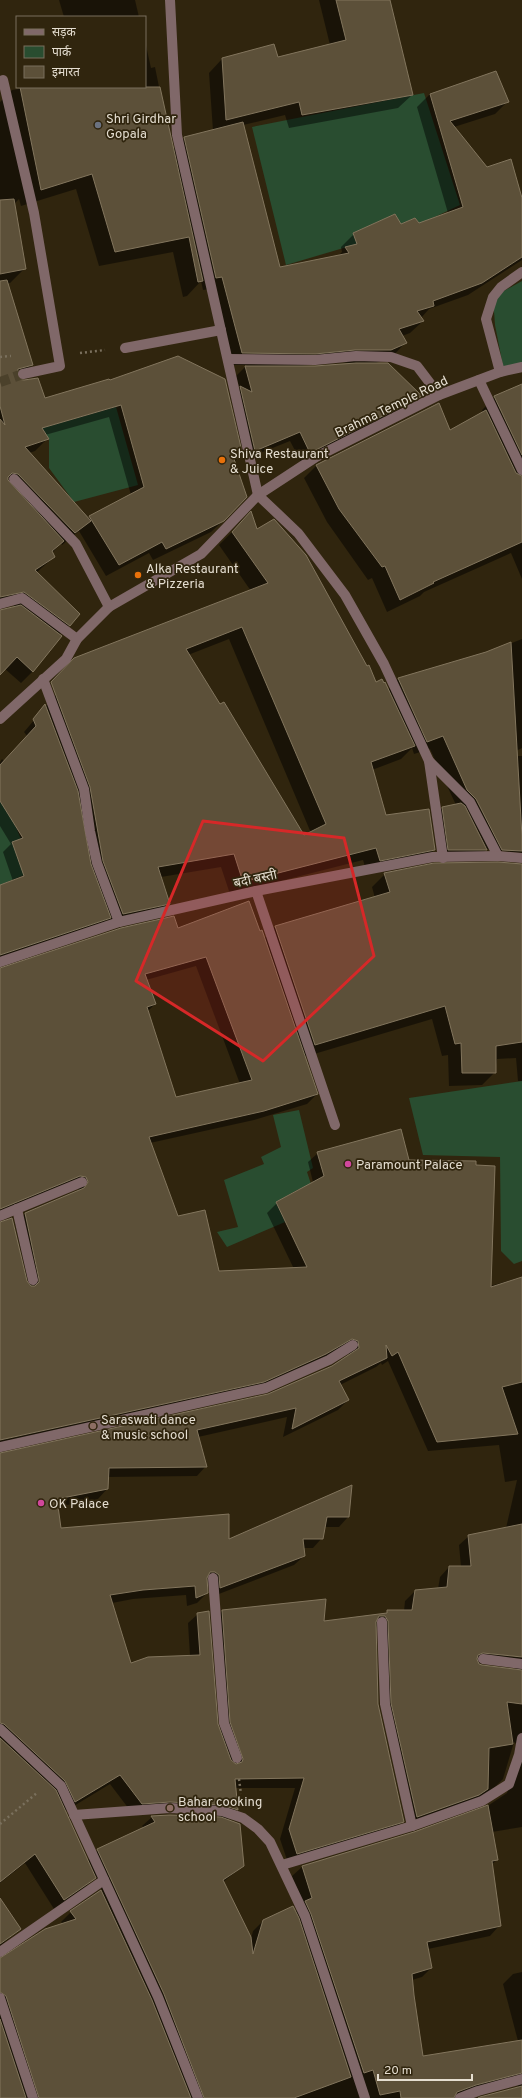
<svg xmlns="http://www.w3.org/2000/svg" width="522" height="2098" font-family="Overpass,'Noto Sans Devanagari',sans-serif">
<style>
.green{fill:#294d30}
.shadow{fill:#0007;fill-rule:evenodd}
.building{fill:#5c5039;stroke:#82755d;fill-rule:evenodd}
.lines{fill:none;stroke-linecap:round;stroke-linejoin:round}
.minor-tunnel{stroke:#4b412b;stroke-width:10;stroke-dasharray:10 5;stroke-linecap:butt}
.path{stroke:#7a705d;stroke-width:2.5;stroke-dasharray:2 3;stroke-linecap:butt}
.minor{stroke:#806869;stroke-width:10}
.marked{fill:#d62828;fill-opacity:0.2;stroke:#d62828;stroke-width:3;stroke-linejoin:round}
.worship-dot{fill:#6b7280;stroke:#30250e;stroke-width:1.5}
.food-dot{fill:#e8710a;stroke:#30250e;stroke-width:1.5}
.hotel-dot{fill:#d1479c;stroke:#30250e;stroke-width:1.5}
.education-dot{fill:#8d6e63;stroke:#30250e;stroke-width:1.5}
.labels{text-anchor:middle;stroke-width:3.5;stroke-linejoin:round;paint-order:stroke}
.poi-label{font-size:13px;fill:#e5ded1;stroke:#30250e;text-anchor:start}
.street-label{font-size:13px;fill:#e5ded1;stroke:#30250e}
</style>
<rect width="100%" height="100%" fill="#30250e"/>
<g class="green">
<polygon points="424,93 460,205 420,224 415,218 401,224 395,214 353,233 357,244 286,265 252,127"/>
<polygon points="522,281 522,367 504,371 495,325 493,297"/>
<polygon points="116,407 138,485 74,502 49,468 49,439 42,428"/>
<polygon points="0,801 12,818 21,839 12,842 24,875 0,885"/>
<polygon points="522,1081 522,1261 514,1264 501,1251 500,1157 423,1155 409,1098"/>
<polygon points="299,1110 313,1168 307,1172 313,1190 299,1189 276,1202 285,1222 227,1247 217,1232 238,1227 224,1180 264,1164 261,1157 281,1147 273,1115"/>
</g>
<g class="shadow">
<polygon points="59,0 135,0 139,17 64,17"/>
<path d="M319 0H389L412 95 398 108 289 128 285 115 243 125 279 268 338 256 342 252 341 247 354 234 401 225 419 224 448 213 417 107 430 94 507 102 495 114 454 127 487 168 521 197 522 196V260L468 295 429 309 421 318 423 321 410 333 402 336 405 343 393 356 374 364 420 396 411 406 301 462 290 441 245 459 231 397 240 389 236 376 247 365H229L210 289 203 290 201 281 187 296 183 297 173 252 99 266 76 189 21 206 19 199 14 204 24 269 10 283 0 285V100V102L12 90 31 87H145V41L151 68 155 67 172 151 185 138 213 131 209 73 222 59 277 58 330 45ZM342 362 354 364 302 367V366Z"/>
<polygon points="0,325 32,365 21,376 0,382"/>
<path d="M108 380 241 455 234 462 224 520 211 532 153 560 149 553 106 576 79 531 62 545 61 543 52 553 54 557 36 573 69 625 59 635 33 671 21 683 5 669 0 674V611L16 607 11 603 0 606V410L44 399ZM109 417 131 495 88 519 29 453 35 451 47 439 45 435Z"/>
<polygon points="522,385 522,579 511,553 424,592 420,596 387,612 372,578 368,580 327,522 304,478 317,465 449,431 483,413 482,410 495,397"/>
<path d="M251 513 256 531 375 683 388 690 398 679 487 653 522 639V748L506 756H522V853L487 849 481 855H443L437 813 443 808 456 805 430 749 414 754 412 748 401 759 372 770 385 816 434 850 421 863 367 873 363 860 230 894 221 867 161 877 169 903 156 917 110 927 107 920 100 927 0 961V886L13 881 3 852 11 844 0 826V762L2 759 4 761 27 736 24 732 80 666 251 591 219 545ZM229 639 311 833 303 837 188 655Z"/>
<path d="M522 865V1081H518L516 1058 497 1059 495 1072 482 1085 449 1086 448 1055 442 1056 432 1019 304 1057 317 1094 307 1104 254 1120 150 1143 177 1217 218 1272 294 1269 267 1213 277 1203 313 1182 308 1162 318 1153 408 1161 490 1286 522 1277V1827L492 1832 497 1860 491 1865 499 1926 490 1936 428 1949 431 1968 422 1977 412 1980 422 2057 518 2041 503 1984 513 1974 522 1972V2098H486L519 2088 517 2084 456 2098H0V1959L63 1924 61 1922 71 1912 102 1890 96 1876 85 1887 54 1909 25 1863 0 1883V1454L268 1395 333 1366 350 1355 346 1348 253 1391 0 1447V1223L26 1282 29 1286 15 1223 25 1214 79 1190 76 1186 0 1214V969L177 929 259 932 264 939 275 927 375 898 372 887 385 874ZM196 966 240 1084 176 1099 147 1012 155 1004 146 980ZM388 1361 428 1451 499 1445 505 1482 517 1480 506 1528 469 1536 459 1545 461 1567H449L440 1577 438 1589 415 1591 405 1601 404 1611H388L385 1614 323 1622 222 1611 213 1621 221 1735 217 1724 198 1614 188 1623 190 1656 130 1664 112 1603 133 1599 186 1595 187 1606 197 1603 207 1593 206 1582 209 1584 211 1597 294 1565 304 1556 303 1548H313L322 1538 325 1527H339L348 1517 350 1487 228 1540 60 1529 57 1507 98 1499 107 1489 108 1477 197 1476 206 1466 198 1437 287 1417 283 1437 338 1410 348 1400 340 1385 376 1367 381 1363 382 1365ZM375 1624 379 1631 407 1826 468 1805 493 1789 503 1779 514 1742 519 1746 516 1768 507 1793 486 1807 414 1833 302 1867 292 1876 302 1905 295 1912 263 1921 253 1931 251 1939 223 1882 243 1866 226 1820 237 1809 235 1788H295L280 1839 288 1863 394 1831 403 1821 378 1704ZM477 1663 513 1667 519 1671 481 1666ZM110 1784 132 1813 160 1811 212 1814 225 1819 152 1817 142 1826 144 1828 98 1850 87 1861 64 1812Z"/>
<polygon points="0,1900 20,1929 0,1946"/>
</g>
<g class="building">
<polygon points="336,0 390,0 413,95 302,115 299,102 226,120 222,58 274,44 278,57 346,40"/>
<polygon points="496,71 509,102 450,121 487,167 511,159 522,198 522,257 482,283 433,301 434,306 417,311 424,321 399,329 407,343 391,350 355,350 315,354 242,353 222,277 216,278 184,137 243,122 280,267 349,253 345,247 357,244 353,233 395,214 401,224 415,218 419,223 463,207 430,94"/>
<polygon points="20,87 160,87 203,281 198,282 189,237 115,252 92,174 41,190"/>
<polygon points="14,199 26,269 0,274 0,200"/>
<polygon points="7,280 33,365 18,369 17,375 18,379 24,380 38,378 45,398 109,379 110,380 178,356 225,379 243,456 234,459 247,497 224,521 166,549 162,542 119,565 89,516 144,487 121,405 42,428 49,439 25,447 91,521 75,533 18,474 12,473 8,477 8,480 64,541 52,551 55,557 35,570 80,614 70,626 24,592 0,597 0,419 5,425 0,406 0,281"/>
<polygon points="356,363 388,363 422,396 310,453 300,432 255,451 240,386 252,392 245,366 315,366"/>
<polygon points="522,384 522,455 494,396"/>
<polygon points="439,403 450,430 486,410 516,473 522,476 522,542 433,582 434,583 400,600 385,566 382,567 339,509 316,465"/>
<path d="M251 511 257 529 274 519 306 555 367 666 369 665 376 682 382 679 384 683 385 682 415 746 371 762 386 815 429 809 435 850 380 861 376 848 243 882 234 854 158 867 170 904 123 914 103 861 90 787 51 682 74 658 268 583 232 532ZM242 627 326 824 304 835 224 702 220 704 186 649Z"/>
<polygon points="21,605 62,636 33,672 17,657 0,675 0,610"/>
<polygon points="511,642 522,837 522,851 502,850 476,799 467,790 443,736 427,742 398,678 486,652"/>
<polygon points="45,704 78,791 91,864 111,918 0,955 0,885 24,876 12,842 23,838 0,801 0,765 36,726 33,719"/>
<polygon points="461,803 465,806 487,850 448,850 442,807"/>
<polygon points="498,862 522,864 522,1042 496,1046 496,1073 462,1073 461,1043 455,1044 445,1006 315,1045 275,926 390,892 384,873 434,863"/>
<path d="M249 901 260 931 262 930 318 1094 264 1111 149 1137 178 1216 205 1210 219 1271 307 1267 276 1202 324 1176 317 1152 401 1129 409 1160 476 1161V1165L495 1166 491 1287 522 1277V1382L502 1387 518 1434 437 1442 398 1352 392 1356 386 1345 387 1358 339 1381 349 1400 292 1429 296 1408 197 1430 207 1467 109 1468 108 1489 57 1499 61 1528 229 1514V1539L352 1485 349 1517H327L323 1539H303L305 1556 220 1588 219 1575 215 1572H210L207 1578 208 1593 196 1598 195 1586 143 1590 110 1595 131 1663 148 1657 200 1655 197 1613 209 1611 218 1724 231 1760 236 1764 242 1762 243 1759 230 1722 222 1610 326 1599 324 1621 387 1613V1610H412L415 1590 447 1587 449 1566H471L468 1535 522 1524V1657L483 1653 478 1655 477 1659 479 1664 482 1665 522 1670V1704L507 1702 513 1744 489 1748 488 1789 479 1795 417 1817 391 1703 388 1621 385 1616H379L376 1622 378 1704 404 1822 297 1854 289 1829 304 1778 235 1779 238 1810 222 1805 170 1802 142 1804 120 1775 75 1802 65 1781 4 1724 0 1723V1453L268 1394 332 1366 359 1348 358 1341 352 1339 326 1354 264 1382 0 1440V1222L12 1218 27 1281 31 1286H35L39 1282V1279L25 1213 84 1188 88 1182 86 1177 80 1176 0 1209V968L121 928 174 916 178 928ZM206 957 252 1080 176 1097 147 1007 156 1004 145 974Z"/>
<polygon points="0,1738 56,1790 96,1878 64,1900 35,1854 0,1882"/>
<polygon points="488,1805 498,1860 492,1861 501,1926 427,1942 432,1968 412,1974 414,1995 423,2056 522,2040 522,2073 476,2085 457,2092 454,2098 401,2098 400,2091 380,2095 373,2070 364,2073 311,1914 305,1901 312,1898 302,1866 414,1832"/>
<polygon points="170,1815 221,1817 240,1824 244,1866 223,1880 251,1937 253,1954 263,1920 293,1906 299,1918 351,2077 294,2098 204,2098 164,1994 97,1849 155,1822 151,1816"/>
<polygon points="101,1890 152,2000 191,2098 39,2098 6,1996 0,1992 0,1958 45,1929 76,1919 70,1911"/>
<polygon points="0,1898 21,1929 0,1944"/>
<polygon points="0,2019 26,2098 0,2098"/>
<polygon points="522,2086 522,2098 478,2098 480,2097"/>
</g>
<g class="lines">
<polyline class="minor-tunnel" points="0,382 23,374"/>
<g class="path">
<polyline points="80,353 105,350"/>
<polyline points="0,357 11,356"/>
<polyline points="239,1779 241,1794"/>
<polyline points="0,1824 38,1792"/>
</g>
<g class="minor">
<polyline points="170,0 177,135 258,495 298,533 345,595 384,664 429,761 443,858"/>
<polyline points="3,80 34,213 60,366 23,374"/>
<polyline points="125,348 221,330"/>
<polyline points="228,359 315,360 356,356 391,357 417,366 439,395"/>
<polyline points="500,372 486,319 493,297 501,287 522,272"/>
<polyline points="479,380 522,470"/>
<polyline points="14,479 76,544 109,607"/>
<polyline points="0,604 22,598 77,639"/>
<polyline points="43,679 84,789 90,831 97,863 119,922"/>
<polyline points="0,719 66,659 77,639 109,607 201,554 258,495 316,457 439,395 500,372 522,367"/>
<polyline points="429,761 470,802 498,856"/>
<polyline points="256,891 335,1125"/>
<polyline points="0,962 119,922 256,891 433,857 498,856 522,858"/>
<polyline points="17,1209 33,1280"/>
<polyline points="0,1216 82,1182"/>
<polyline points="0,1447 266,1388 329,1360 353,1345"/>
<polyline points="213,1578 224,1723 237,1758"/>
<polyline points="382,1622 385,1704 412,1826"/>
<polyline points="483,1659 522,1664"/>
<polyline points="0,1729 61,1786 158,1997 198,2098"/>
<polyline points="74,1815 170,1808 222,1811 243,1818 258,1829 270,1842 305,1916 365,2098"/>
<polyline points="282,1865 412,1826 482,1801 509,1784 519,1755 522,1738"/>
<polyline points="0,1952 104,1880"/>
<polyline points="0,1998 33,2098"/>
<polyline points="460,2098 478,2091 522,2079"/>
</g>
</g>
<path class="marked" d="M203 821 344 838 374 956 263 1061 136 981Z"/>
<circle class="worship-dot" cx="98" cy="125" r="4"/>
<g class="food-dot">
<circle cx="222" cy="460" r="4"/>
<circle cx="138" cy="575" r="4"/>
</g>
<g class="hotel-dot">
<circle cx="348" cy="1164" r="4"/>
<circle cx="41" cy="1503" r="4"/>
</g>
<g class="education-dot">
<circle cx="93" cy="1426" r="4"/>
<circle cx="170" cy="1808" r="4"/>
</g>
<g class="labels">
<g class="poi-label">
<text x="106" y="123">Shri Girdhar<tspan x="106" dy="15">Gopala</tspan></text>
<text x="230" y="458">Shiva Restaurant<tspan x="230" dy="15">&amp; Juice</tspan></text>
<text x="146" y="573">Alka Restaurant<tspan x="146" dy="15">&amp; Pizzeria</tspan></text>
<text x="356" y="1169">Paramount Palace</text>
<text x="101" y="1424">Saraswati dance<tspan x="101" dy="15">&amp; music school</tspan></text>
<text x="49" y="1508">OK Palace</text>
<text x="178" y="1806">Bahar cooking<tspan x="178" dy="15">school</tspan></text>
</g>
<g class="street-label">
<text transform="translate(391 406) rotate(-26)" y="5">Brahma Temple Road</text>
<text transform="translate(255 878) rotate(-12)" y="5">बदी बस्ती</text>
</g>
</g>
<rect x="16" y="16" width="130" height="72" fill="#30250e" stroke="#786f5c"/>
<rect x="24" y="29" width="20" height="6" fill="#806869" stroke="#786f5c"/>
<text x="52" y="36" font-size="12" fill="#e5ded1">सड़क</text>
<rect x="24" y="46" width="20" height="12" fill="#294d30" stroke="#786f5c"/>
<text x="52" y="56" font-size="12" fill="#e5ded1">पार्क</text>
<rect x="24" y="66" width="20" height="12" fill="#5c5039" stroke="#786f5c"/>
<text x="52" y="76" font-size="12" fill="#e5ded1">इमारत</text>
<path d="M378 2074v6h94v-6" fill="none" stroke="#e5ded1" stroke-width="2"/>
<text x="384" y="2074" font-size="12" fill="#e5ded1" stroke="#30250e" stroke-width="3" paint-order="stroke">20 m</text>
</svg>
